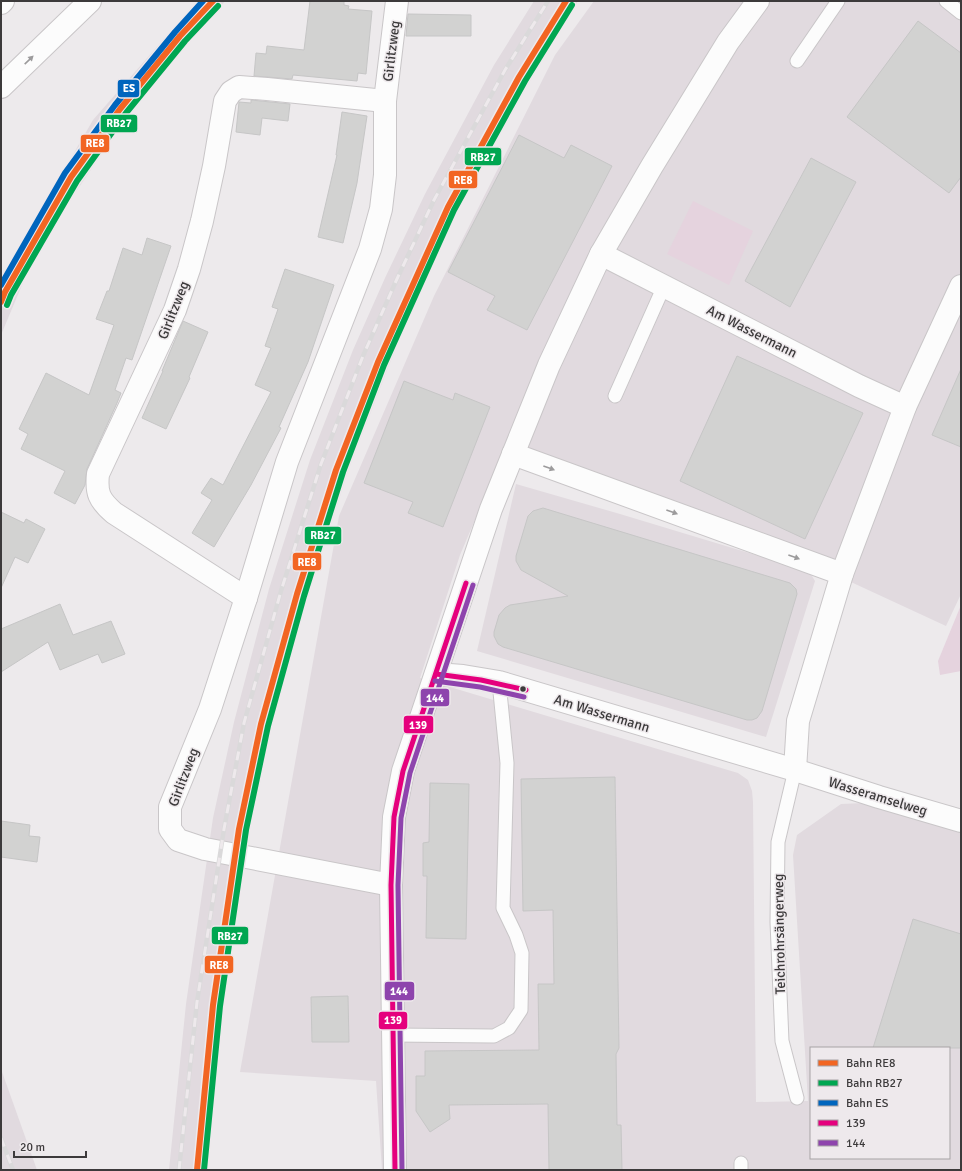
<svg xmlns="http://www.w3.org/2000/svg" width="962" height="1171" font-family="Signika,sans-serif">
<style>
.built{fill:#e1dadf;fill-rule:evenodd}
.green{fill:#e5d3de}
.building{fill:#d2d2d1;stroke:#c6c6c6}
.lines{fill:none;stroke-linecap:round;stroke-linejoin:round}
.service-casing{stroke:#c9c6c8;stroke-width:15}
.minor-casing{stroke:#c9c6c8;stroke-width:24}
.trunk-casing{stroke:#c9c6c8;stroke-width:24}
.service{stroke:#fcfcfc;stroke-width:13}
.minor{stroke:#fcfcfc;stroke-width:22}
.trunk{stroke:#fcfcfc;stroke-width:22}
.rail-casing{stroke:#dad9da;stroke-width:4.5}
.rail{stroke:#eee9ec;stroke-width:3;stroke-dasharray:9;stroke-linecap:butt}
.bus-1-casing{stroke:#eee9ec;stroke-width:8}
.bus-2-casing{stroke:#eee9ec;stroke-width:8}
.bus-1{stroke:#e5007d;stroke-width:5}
.bus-2{stroke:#8e44ad;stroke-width:5}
.rail-1-casing{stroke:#eee9ec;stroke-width:9}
.rail-2-casing{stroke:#eee9ec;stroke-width:9}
.rail-3-casing{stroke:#eee9ec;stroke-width:9}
.rail-1{stroke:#f26522;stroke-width:6}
.rail-2{stroke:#00a651;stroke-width:6}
.rail-3{stroke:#0065bd;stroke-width:6}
.oneway{fill:#9c9b9c}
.bus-dot{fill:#3c3a3b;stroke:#eee9ec;stroke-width:1.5}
.labels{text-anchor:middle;stroke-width:3;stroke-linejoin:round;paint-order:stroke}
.street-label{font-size:14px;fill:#3c3a3b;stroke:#eee9ec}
.line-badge{stroke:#eee9ec;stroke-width:1.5}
.badge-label{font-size:11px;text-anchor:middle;font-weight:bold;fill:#fff}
</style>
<rect width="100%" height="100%" fill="#edeaec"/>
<g class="built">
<polygon points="197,1 225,1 136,103 52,227 27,273 1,335 1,285 12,260 93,120"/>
<polygon points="534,1 578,1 530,81 459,209 422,288 389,365 348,471 308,597 272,726 250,830 223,1006 208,1170 169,1170 186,1004 213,818 234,722 269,589 310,460 353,350 385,278 425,194 494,65"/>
<path d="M594 1H961V594L946 626 825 570 508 442 460 555 420 678 738 773 748 780 752 791 753 802 756 1102 808 1101 793 855 797 835 841 804 864 803 961 831V1170H382L376 1081 240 1072 339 516 434 296 555 55ZM811 1048H949V1158H811Z"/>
<polygon points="516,484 620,514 809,571 815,581 766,737 477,651"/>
<polygon points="1,1069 37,1170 1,1170"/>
</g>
<g class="green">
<polygon points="693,201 753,231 729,285 667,254"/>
<polygon points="961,605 961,671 940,675 938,661"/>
</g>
<g class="building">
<polygon points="310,1 344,1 344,5 349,6 348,9 372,11 366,74 358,73 357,81 293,75 292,79 254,76 256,53 266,54 267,46 304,50"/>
<polygon points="408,14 471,15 471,36 406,36"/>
<polygon points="918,21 961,53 961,177 949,193 847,117"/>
<polygon points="251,100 290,104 288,121 262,118 260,135 236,132 239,102 251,103"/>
<polygon points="342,112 367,116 357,183 343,243 318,237 337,155 336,155"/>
<polygon points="519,135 564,158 571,145 612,166 527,330 487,310 495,296 448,272"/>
<polygon points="811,158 856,182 790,307 745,281"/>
<polygon points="147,238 171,246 132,360 126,358 115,390 121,393 117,403 87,469 85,485 75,504 54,493 65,471 21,449 28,434 19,429 46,373 89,395 114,325 96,319 107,291 109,291 123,248 142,255"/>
<polygon points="285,269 334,285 308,362 279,427 281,428 251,485 214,547 192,533 212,500 201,493 211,478 223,485 271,392 255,385 271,348 265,346 278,309 272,307"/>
<polygon points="183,321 208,332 189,377 190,378 166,429 142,418 163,371 162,371"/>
<polygon points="737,356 863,413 805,539 680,481"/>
<polygon points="961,369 961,447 932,435"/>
<polygon points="404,381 453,400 455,393 490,407 443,527 408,513 413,502 364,483"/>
<polygon points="543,508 790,583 796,589 797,594 762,711 757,718 752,720 747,720 503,647 498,644 494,636 494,632 499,615 505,608 510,605 568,596 521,570 516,561 516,556 528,516 533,511"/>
<polygon points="1,512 24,523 26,519 45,529 28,563 15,557 1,588"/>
<polygon points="60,604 73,635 111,621 125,654 102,663 98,654 60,670 48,642 1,672 1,629"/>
<polygon points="615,777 619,1048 616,1054 617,1125 621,1125 622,1170 549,1170 548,1104 449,1105 450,1119 430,1132 416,1111 416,1076 425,1076 425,1051 539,1050 538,984 554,984 553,910 523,911 521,779"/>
<polygon points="430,783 469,784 466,939 426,938 427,876 423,876 423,843 429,842"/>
<polygon points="1,821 30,825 29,836 40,837 37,862 1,857"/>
<polygon points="913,919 961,934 961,1048 873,1048"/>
<polygon points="348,996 349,1042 312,1042 311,997"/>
</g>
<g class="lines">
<g class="service-casing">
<g id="service">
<polyline points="946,1 961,13"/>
<polyline points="797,61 838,1"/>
<polyline points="615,396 664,286"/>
<polyline points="795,770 778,842 777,922 782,1041 797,1098"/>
<polyline points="393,1035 494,1036 509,1028 521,1010 522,953 516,935 503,908 507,763 499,682"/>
<polyline points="741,1170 741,1163"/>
</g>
</g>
<g class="minor-casing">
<g id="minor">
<polyline points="601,254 859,386 905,407"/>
<polyline points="513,454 842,574"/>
<path d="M246 598 114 513C99 500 96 493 98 474L175 310 189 269 202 221 214 166 225 101 231 92 239 87 267 89 385 101"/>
<polyline points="436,674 463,676 499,682 795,770 879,797 961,821"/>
<polyline points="795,770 798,721 842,574 905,407 961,286"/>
<polyline points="391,885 205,849 178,840 170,829 170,807 210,709 246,598 287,462 370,249 381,209 385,175 385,101 397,1"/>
<polyline points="395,1170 391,885 394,817 403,771 491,509 549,365 601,254 652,166 728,42 758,1"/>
</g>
</g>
<g class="trunk-casing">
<g id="trunk">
<polyline points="1,3 3,1"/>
<polyline points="1,87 90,1"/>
</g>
</g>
<use href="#service" class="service"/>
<use href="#minor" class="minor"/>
<use href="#trunk" class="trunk"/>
<g class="rail-casing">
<g id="rail">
<polyline points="1,1138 13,1170"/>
<polyline points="179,1170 197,1002 224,829 244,723 281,591 321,464 363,356 396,281 434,200 505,70 548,1"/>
</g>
</g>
<use href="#rail" class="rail"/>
<g class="bus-1-casing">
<g id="bus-1">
<polyline points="436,674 481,680 526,690"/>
<polyline points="395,1170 391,885 394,817 403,771 466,583"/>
</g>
</g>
<g class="bus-2-casing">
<g id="bus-2">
<polyline points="435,681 480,687 524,697"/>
<polyline points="402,1170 398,885 401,818 410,773 473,585"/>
</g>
</g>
<use href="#bus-1" class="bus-1"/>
<use href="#bus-2" class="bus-2"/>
<g class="rail-1-casing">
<g id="rail-1">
<polyline points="1,302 5,292 71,177 120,109 180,36 213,1"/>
<polyline points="197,1170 213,1005 239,829 261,724 297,594 336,470 378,362 448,207 519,77 566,1"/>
</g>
</g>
<g class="rail-2-casing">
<g id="rail-2">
<polyline points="7,305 11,295 77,181 126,113 185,41 218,6"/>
<polyline points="204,1170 220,1006 246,830 268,726 304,596 343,472 384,365 454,210 525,81 572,5"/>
</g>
</g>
<g class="rail-3-casing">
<polyline id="rail-3" points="1,285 65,173 115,105 175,32 203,1"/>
</g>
<use href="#rail-1" class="rail-1"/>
<use href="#rail-2" class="rail-2"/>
<use href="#rail-3" class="rail-3"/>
</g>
<defs><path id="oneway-solid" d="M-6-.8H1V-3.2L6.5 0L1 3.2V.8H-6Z"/></defs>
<g class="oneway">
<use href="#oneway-solid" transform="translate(29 60) rotate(-44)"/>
<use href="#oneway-solid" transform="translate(549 468) rotate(20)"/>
<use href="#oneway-solid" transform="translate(672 512) rotate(20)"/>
<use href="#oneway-solid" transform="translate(794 557) rotate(20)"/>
</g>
<circle class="bus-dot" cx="523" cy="689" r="3.5"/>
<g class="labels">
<g class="street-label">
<text transform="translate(391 51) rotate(-83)" y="5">Girlitzweg</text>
<text transform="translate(173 310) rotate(-68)" y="5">Girlitzweg</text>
<text transform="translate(752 331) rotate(27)" y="5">Am Wassermann</text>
<text transform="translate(602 713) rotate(17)" y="5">Am Wassermann</text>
<text transform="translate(183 777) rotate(-69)" y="5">Girlitzweg</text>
<text transform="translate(878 796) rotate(17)" y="5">Wasseramselweg</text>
<text transform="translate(779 934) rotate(-91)" y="5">Teichrohrsängerweg</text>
</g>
</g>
<g class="line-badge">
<rect x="117" y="79" width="23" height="19" rx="4" fill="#0065bd"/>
<rect x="100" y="114" width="38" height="19" rx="4" fill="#00a651"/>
<rect x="80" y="134" width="30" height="19" rx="4" fill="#f26522"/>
<rect x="464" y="147" width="38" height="19" rx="4" fill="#00a651"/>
<rect x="448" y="170" width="30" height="19" rx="4" fill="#f26522"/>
<rect x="304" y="526" width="38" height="19" rx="4" fill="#00a651"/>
<rect x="292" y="552" width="30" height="19" rx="4" fill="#f26522"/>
<rect x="420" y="688" width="30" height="19" rx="4" fill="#8e44ad"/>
<rect x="403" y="715" width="31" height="19" rx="4" fill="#e5007d"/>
<rect x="211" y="926" width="38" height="19" rx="4" fill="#00a651"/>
<rect x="204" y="955" width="30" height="19" rx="4" fill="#f26522"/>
<rect x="384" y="981" width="31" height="20" rx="4" fill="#8e44ad"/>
<rect x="378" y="1011" width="30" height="19" rx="4" fill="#e5007d"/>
</g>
<g class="badge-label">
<text x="129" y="92">ES</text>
<text x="119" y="127">RB27</text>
<text x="95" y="147">RE8</text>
<text x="483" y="161">RB27</text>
<text x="463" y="184">RE8</text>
<text x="323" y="539">RB27</text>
<text x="307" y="566">RE8</text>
<text x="435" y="702">144</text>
<text x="418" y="729">139</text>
<text x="230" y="940">RB27</text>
<text x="219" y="969">RE8</text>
<text x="399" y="995">144</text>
<text x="393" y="1024">139</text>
</g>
<rect width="962" height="1171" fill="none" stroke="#3c3a3b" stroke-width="4"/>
<rect x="810" y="1047" width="140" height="112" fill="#eee9ec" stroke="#a7a3a5"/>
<rect x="818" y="1060" width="20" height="6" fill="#f26522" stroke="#a7a3a5"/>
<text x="846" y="1067" font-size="12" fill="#3c3a3b">Bahn RE8</text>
<rect x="818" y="1080" width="20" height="6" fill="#00a651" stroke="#a7a3a5"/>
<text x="846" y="1087" font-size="12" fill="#3c3a3b">Bahn RB27</text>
<rect x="818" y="1100" width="20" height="6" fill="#0065bd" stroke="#a7a3a5"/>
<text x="846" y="1107" font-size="12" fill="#3c3a3b">Bahn ES</text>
<rect x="818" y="1120" width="20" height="6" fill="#e5007d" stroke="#a7a3a5"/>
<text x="846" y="1127" font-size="12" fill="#3c3a3b">139</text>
<rect x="818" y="1140" width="20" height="6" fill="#8e44ad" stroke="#a7a3a5"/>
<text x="846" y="1147" font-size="12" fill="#3c3a3b">144</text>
<path d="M14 1151v6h72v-6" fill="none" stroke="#3c3a3b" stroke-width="2"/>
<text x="20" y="1151" font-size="12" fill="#3c3a3b" stroke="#eee9ec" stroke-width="3" paint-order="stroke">20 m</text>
</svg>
